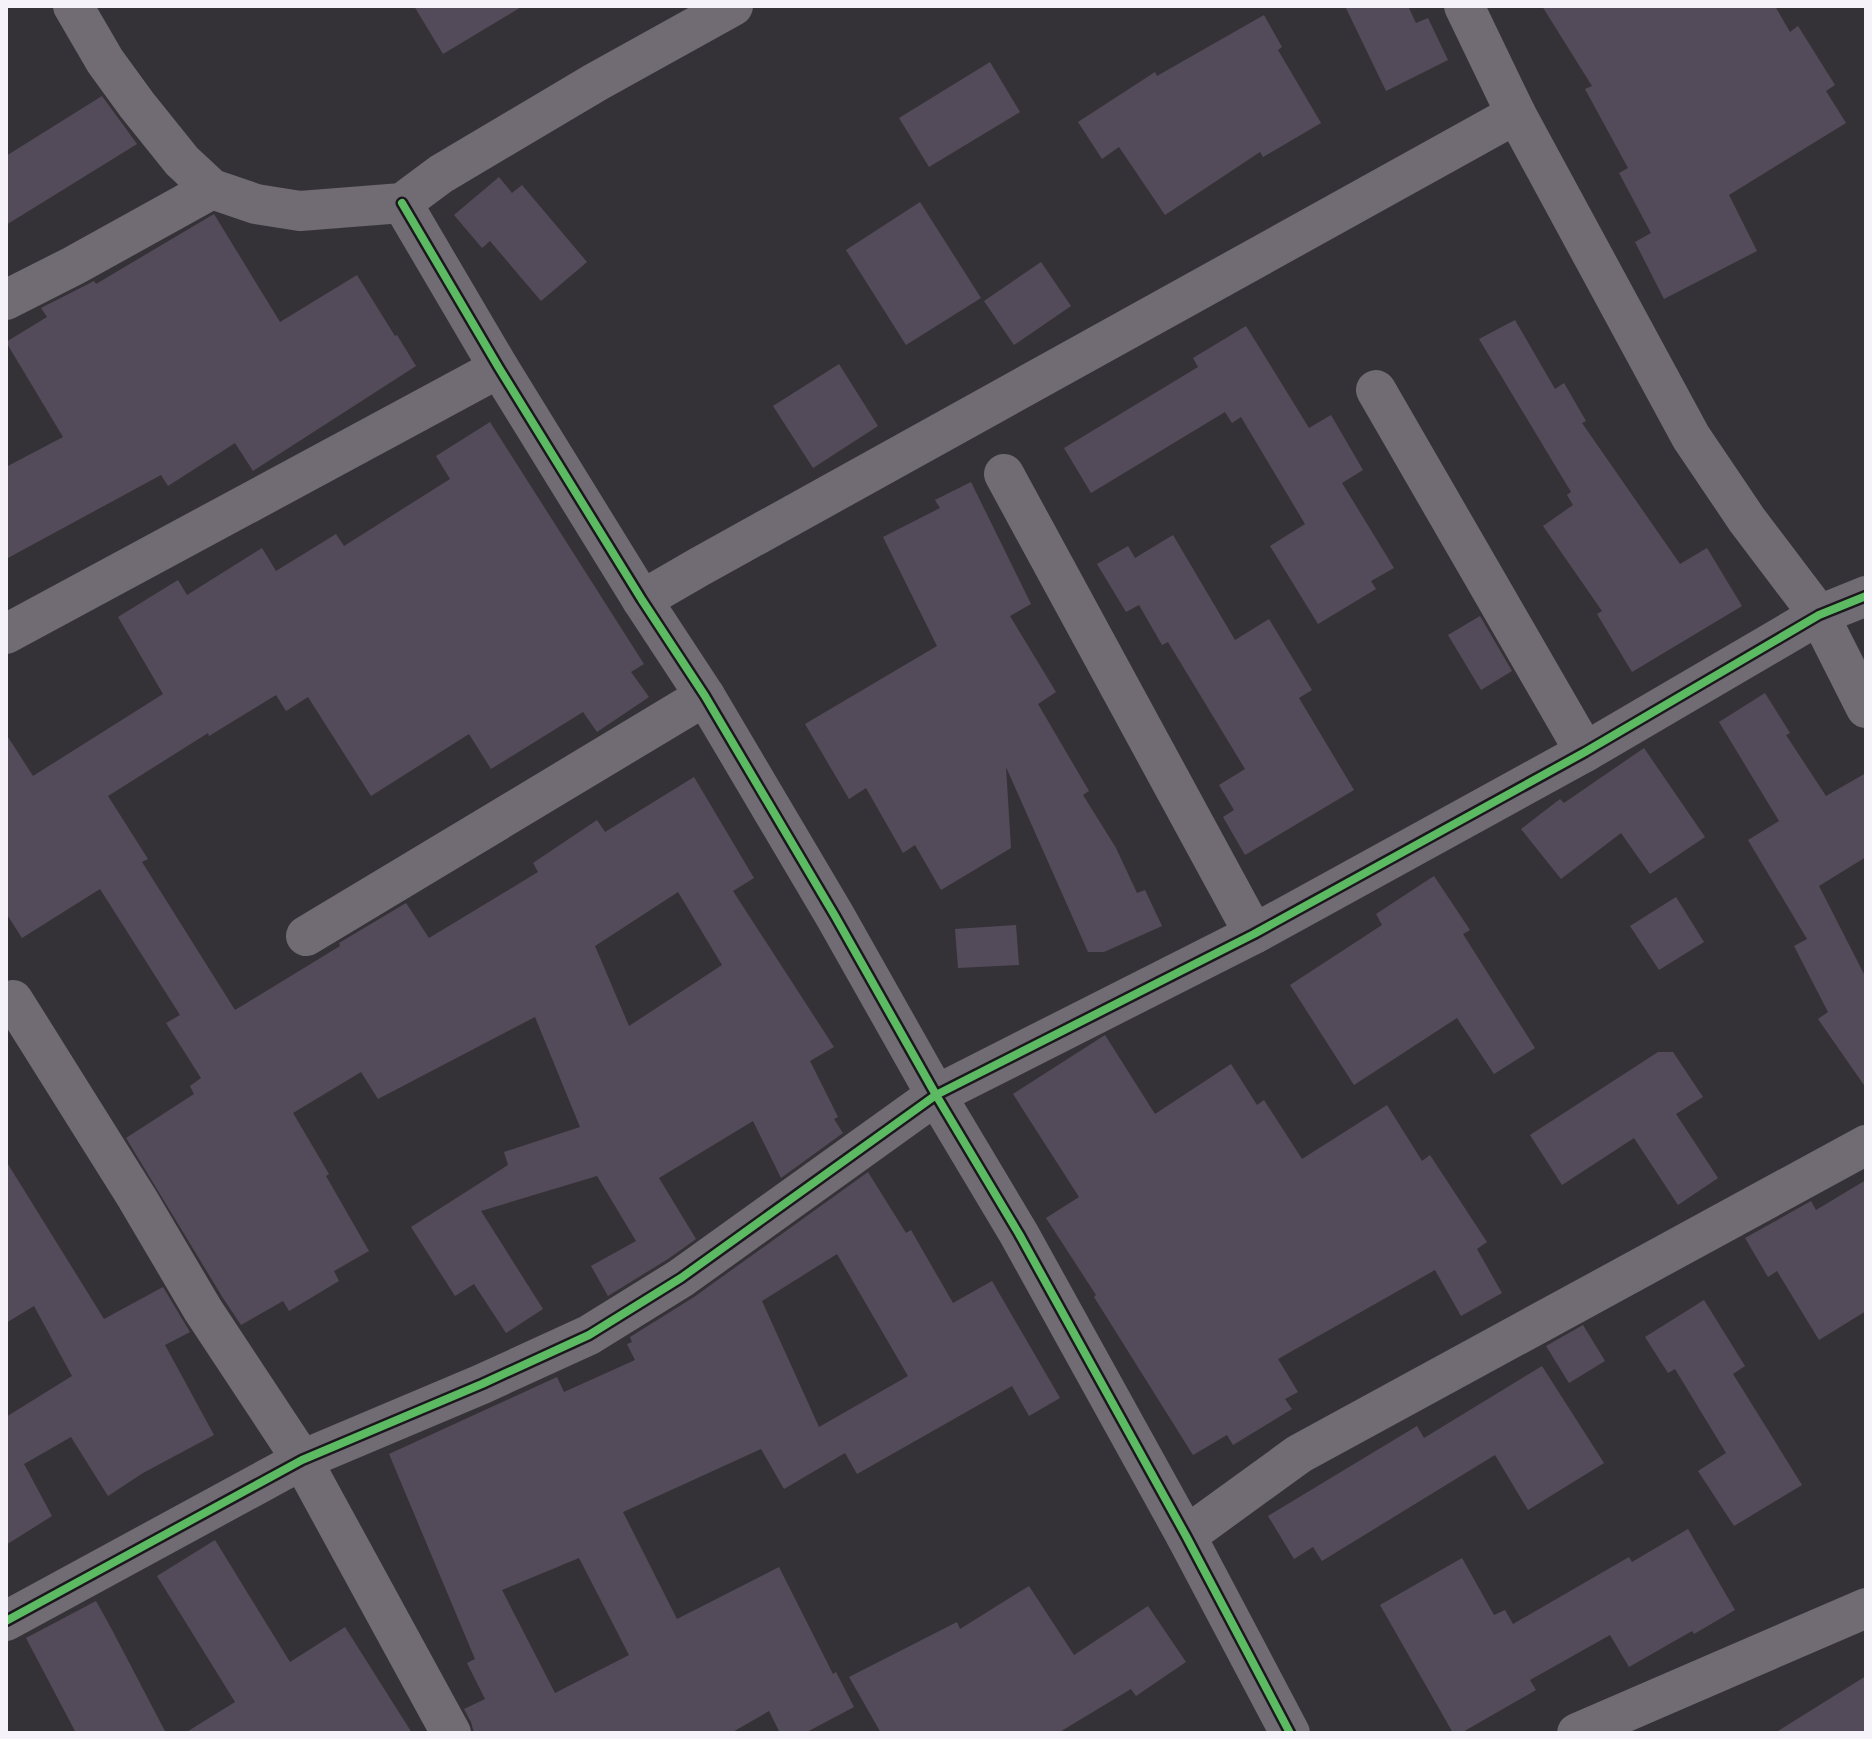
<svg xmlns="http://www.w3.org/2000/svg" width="1872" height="1739" font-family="'PT Sans',sans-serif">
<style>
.building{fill:#544b5a;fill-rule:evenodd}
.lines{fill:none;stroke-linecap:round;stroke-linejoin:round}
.minor{stroke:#716b74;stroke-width:40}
.cycleway-casing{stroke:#1b181d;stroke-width:13}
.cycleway{stroke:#5cba63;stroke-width:8}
</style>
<rect width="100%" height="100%" fill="#353237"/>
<g class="building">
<polygon points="414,6 523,6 443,54"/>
<polygon points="1345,6 1408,6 1416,23 1428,18 1448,60 1386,91"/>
<polygon points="1542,6 1775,6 1790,32 1798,26 1835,85 1826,91 1846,123 1729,195 1757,251 1664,299 1635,242 1651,233 1619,173 1628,168 1585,89 1592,86"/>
<polygon points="1264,15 1282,47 1278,50 1321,123 1263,157 1260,152 1165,215 1119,147 1102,159 1078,122 1155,72 1157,76"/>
<polygon points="990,62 1020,112 929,167 899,118"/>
<polygon points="102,96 137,144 6,225 6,156"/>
<polygon points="499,177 512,193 522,185 587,262 541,301 490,241 482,248 454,215"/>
<polygon points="920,202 981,298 906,345 846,250"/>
<polygon points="214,214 280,322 357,275 395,336 397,335 416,366 253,471 235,443 168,486 161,475 6,559 6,467 63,437 6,342 47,317 41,308 94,281 96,284"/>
<polygon points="1041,262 1071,306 1014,345 984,301"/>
<polygon points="1515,320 1555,389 1564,383 1586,421 1582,423 1680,564 1707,548 1742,606 1632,672 1597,614 1602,611 1543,526 1573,505 1567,495 1571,492 1479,339"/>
<polygon points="1246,326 1309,428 1331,415 1363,470 1342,483 1394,568 1371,581 1376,589 1318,624 1270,546 1305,524 1241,417 1232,423 1225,412 1091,493 1064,448 1198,367 1193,358"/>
<polygon points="839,364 878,426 813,468 773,406"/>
<path d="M490 422 644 664 631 672 649 697 597 732 583 712 491 769 469 734 371 796 308 697 286 711 276 695 209 736 208 733 108 796 148 859 142 862 235 1010 340 946 339 943 406 903 429 938 538 872 533 863 597 820 605 832 694 777 754 878 733 891 834 1047 810 1061 838 1117 834 1119 843 1133 781 1178 753 1121 659 1178 696 1239 668 1259 608 1296 591 1266 636 1241 597 1176 481 1211 543 1309 506 1333 474 1284 455 1296 411 1227 508 1165 504 1152 580 1127 535 1017 378 1099 361 1072 293 1113 329 1174 326 1176 369 1251 334 1271 339 1281 289 1311 283 1301 241 1325 223 1298 126 1138 194 1094 190 1086 201 1078 166 1023 180 1015 100 889 22 938 6 913V734L33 776 163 694 118 617 178 580 187 595 262 548 276 571 336 534 344 546 450 479 436 456ZM678 892 722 965 629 1026 595 946Z"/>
<polygon points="971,482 1031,604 1010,616 1056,692 1038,704 1089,791 1083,795 1116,848 1137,893 1145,890 1162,926 1104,952 1088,952 1006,767 1011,848 941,890 915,845 903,853 866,788 849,799 805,724 937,646 883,537 940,508 935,500"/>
<polygon points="1173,535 1235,640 1269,619 1312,690 1299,698 1354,790 1245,855 1223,817 1234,810 1219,785 1245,769 1168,642 1162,645 1139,605 1126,612 1097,564 1128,546 1135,558"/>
<polygon points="1480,616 1512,671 1481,690 1448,635"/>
<polygon points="1765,693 1790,733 1786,735 1826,796 1866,773 1866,857 1819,886 1866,978 1866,1088 1818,1019 1828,1012 1794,946 1807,939 1748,840 1779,821 1719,722"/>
<polygon points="1644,748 1705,837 1650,874 1621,833 1561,879 1521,829 1560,799 1564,803"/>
<polygon points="1434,876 1470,930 1463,934 1535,1048 1494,1074 1457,1018 1354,1085 1290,985 1382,925 1376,914"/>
<polygon points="1676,897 1704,942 1659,970 1630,926"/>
<polygon points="1016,925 1019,965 958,968 955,929"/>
<polygon points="1105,1035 1155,1114 1231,1064 1257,1105 1264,1100 1302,1159 1387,1105 1422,1161 1430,1155 1487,1242 1477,1249 1502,1293 1461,1316 1435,1270 1278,1359 1298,1392 1285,1399 1292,1409 1233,1445 1227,1435 1193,1455 1094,1297 1096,1295 1046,1218 1079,1197 1013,1094"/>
<polygon points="1658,1052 1673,1052 1703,1097 1676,1114 1718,1178 1678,1205 1634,1138 1562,1185 1530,1135"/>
<polygon points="6,1161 104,1319 163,1287 190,1332 165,1345 214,1435 143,1473 108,1496 71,1437 24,1464 52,1516 6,1545 6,1417 72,1376 34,1306 6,1323"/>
<path d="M868 1172 906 1233 911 1230 953 1303 992 1281 1060 1398 1029 1416 1012 1386 857 1474 845 1453 784 1489 761 1449 623 1512 677 1619 779 1567 833 1674 836 1672 854 1707 805 1733H780L769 1711 731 1733H474L471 1722 464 1709 485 1699 467 1663 475 1659 389 1454 557 1377 564 1392 635 1360 627 1344 632 1342 630 1337 694 1297ZM837 1254 908 1376 819 1427 762 1301ZM579 1558 629 1655 555 1693 502 1590Z"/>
<polygon points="1866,1180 1866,1311 1819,1340 1777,1271 1768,1277 1745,1238 1811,1201 1816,1210"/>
<polygon points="1704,1300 1745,1366 1733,1374 1802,1485 1734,1526 1698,1471 1726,1453 1675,1369 1668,1373 1645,1337"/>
<polygon points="1583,1325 1605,1361 1569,1383 1546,1346"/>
<polygon points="1542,1366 1604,1463 1528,1510 1495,1455 1322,1561 1313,1547 1294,1559 1268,1516 1417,1426 1424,1438"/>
<polygon points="1688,1529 1735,1610 1694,1634 1692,1631 1629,1667 1610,1635 1530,1680 1536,1690 1461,1733 1453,1733 1380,1605 1462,1558 1494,1615 1505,1610 1513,1624 1629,1557 1632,1562"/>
<polygon points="215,1540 290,1662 345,1627 412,1733 185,1733 235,1702 157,1576"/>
<polygon points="1029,1586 1074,1655 1148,1606 1186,1662 1136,1696 1131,1689 1058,1733 881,1733 849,1677 957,1622 960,1629"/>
<polygon points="96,1601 111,1628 166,1733 76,1733 26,1638"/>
<polygon points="1866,1676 1866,1733 1775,1733"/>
</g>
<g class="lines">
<g class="minor">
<polyline points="73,6 105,61 137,105 182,161 212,189 256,204 300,211 402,203 441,174 596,82 733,6"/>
<polyline points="1464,6 1516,114 1691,437 1747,520 1819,615 1866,708"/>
<polyline points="402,203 499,368 642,600 705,696 835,916 936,1095 1019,1234 1186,1536 1290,1733"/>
<polyline points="6,300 73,266 212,189"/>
<polyline points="1376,390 1585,752"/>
<polyline points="1004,474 1254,934"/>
<polyline points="642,600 699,567 1516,114"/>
<polyline points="6,634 499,368"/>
<polyline points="306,936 705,696"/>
<polyline points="13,1000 137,1198 203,1310 302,1460 451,1733"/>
<polyline points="1186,1536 1299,1454 1866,1145"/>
<polyline points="6,1621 302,1460 482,1384 589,1335 681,1278 936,1095 1254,934 1585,752 1819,615 1866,596"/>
<polyline points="1577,1733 1866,1608"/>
</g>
<g class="cycleway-casing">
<g id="cycleway">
<polyline points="402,203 499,368 642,600 705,696 835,916 936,1095 1019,1234 1186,1536 1290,1733"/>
<polyline points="6,1621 302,1460 482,1384 589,1335 681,1278 936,1095 1254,934 1585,752 1819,615 1866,596"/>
</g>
</g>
<use href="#cycleway" class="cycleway"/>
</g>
<rect width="1872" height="1739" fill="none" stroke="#f6f2f9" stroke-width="16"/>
</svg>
